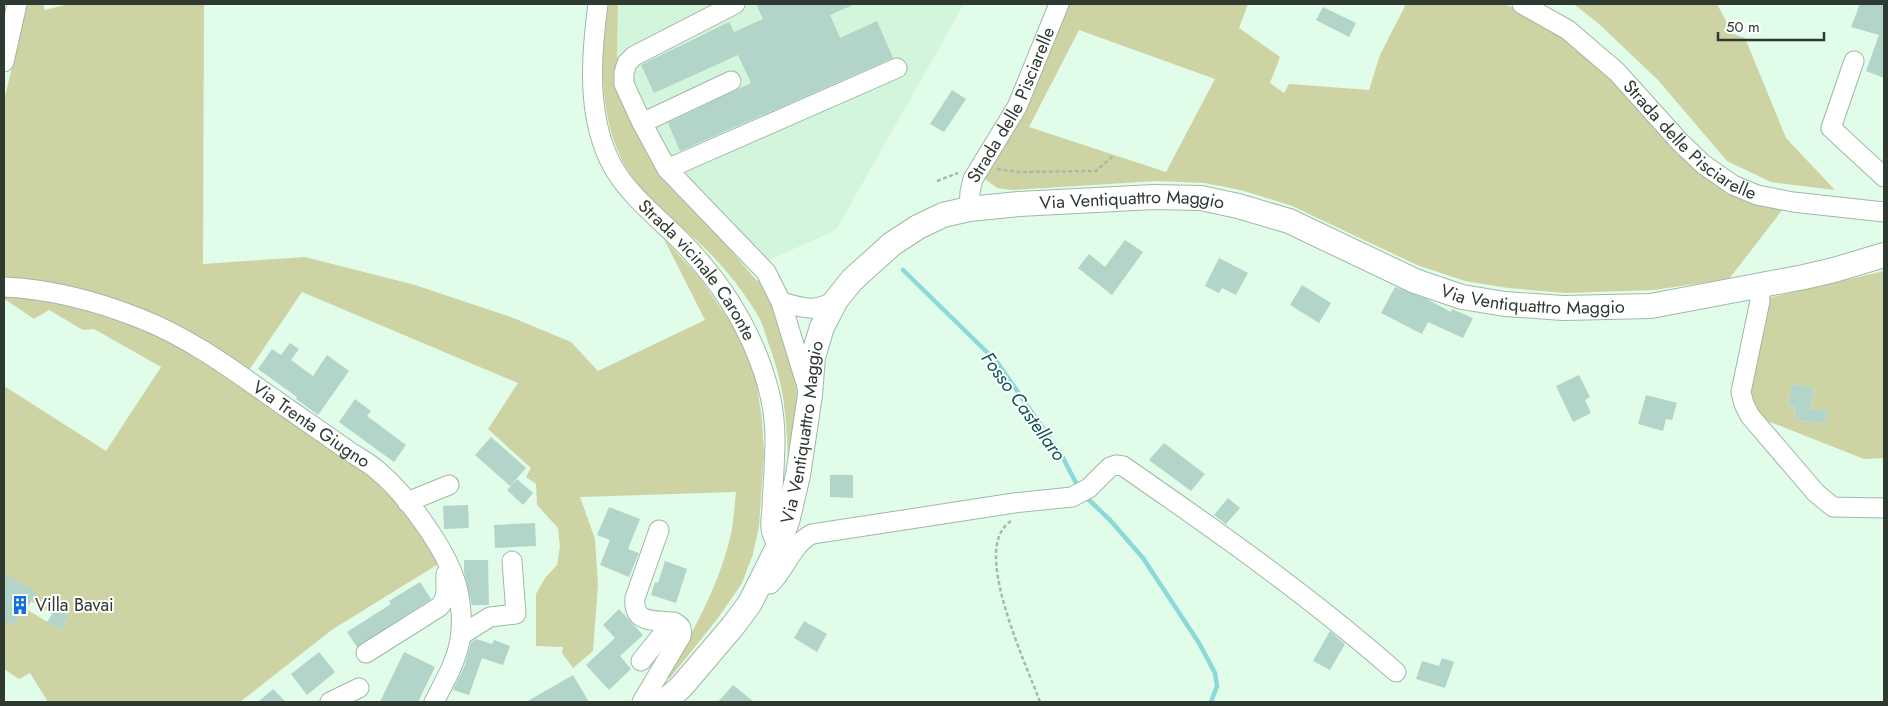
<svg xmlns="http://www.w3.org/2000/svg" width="1888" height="706" font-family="Jost,sans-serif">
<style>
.built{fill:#d3f5db}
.green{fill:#ced3a4;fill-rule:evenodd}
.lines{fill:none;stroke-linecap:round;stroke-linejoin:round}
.stream{stroke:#8bdad9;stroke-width:4.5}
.building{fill:#b2d4c9}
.minor-casing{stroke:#9fb9a6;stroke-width:21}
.major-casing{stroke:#9fb9a6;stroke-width:26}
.path{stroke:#a4baaa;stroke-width:2.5;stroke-dasharray:4 2.5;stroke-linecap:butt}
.minor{stroke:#fff;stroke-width:19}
.major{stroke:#fff;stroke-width:24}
.labels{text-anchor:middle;stroke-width:4;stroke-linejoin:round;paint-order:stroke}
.street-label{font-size:18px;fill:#2e3931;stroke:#fff}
.poi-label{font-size:18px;fill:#2e3931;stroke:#fff;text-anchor:start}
.water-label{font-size:19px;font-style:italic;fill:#105555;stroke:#fff}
</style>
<rect width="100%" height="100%" fill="#e1fce8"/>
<polygon class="built" points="618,4 964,4 836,230 749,269 657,164 622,95 617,55"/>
<g class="green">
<path d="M27 4H43L45 10 69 4H204L203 264 305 257 415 285 511 317 571 342 598 371 705 320 664 239 700 278 733 326 755 373 762 419 764 453 759 526 753 554 742 583 718 618 670 678 666 679C691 635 718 588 730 538 734 523 734 507 736 492L580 497 595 539 598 584 593 651 573 668 562 653 563 647 536 646V594L545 578 557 565 560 547 558 528 537 505 536 484 526 477 531 468 488 429 518 383 302 292 247 373 58 287 4 278V101Z"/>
<path d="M607 4H618L617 55 622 94 657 164 757 281 763 277 773 299 796 376C799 407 793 438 788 468 787 421 785 387 768 342 765 333 762 322 757 314 740 286 720 262 697 241 685 229 671 220 659 208 646 194 631 178 622 160 598 112 601 55 607 4Z"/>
<path d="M1069 4H1248L1239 28 1280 57 1270 83 1284 93 1289 84 1369 90 1380 55 1406 4H1505L1558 30 1625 92 1689 162 1738 198 1783 209 1729 279 1654 290 1566 293 1508 288 1465 281 1417 265 1292 206 1241 190 1204 183 1157 181 1012 190 997 188 984 178 1027 107ZM1079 30 1215 79 1166 172 1029 127Z"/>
<polygon points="1574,4 1717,4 1733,34 1745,38 1786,138 1835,190 1771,182 1727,161 1658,80 1599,24"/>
<path d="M1884 271V458L1864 459 1760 418 1748 390 1768 298ZM1792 384 1814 388 1810 408 1827 411 1825 424 1794 419 1796 407 1788 406Z"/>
<polygon points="4,294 90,307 185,347 383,485 411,517 440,563 333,629 240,702 48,702 30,673 19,679 4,669 4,619 14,625 24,608 61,630 69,616 56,608 52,614 31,601 36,593 7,576 4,581 4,386 106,451 161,367 94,329 83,330 49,310 34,319 6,300 4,301"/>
</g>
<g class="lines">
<g class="stream">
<polyline points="903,270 997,362 1062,456 1076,483"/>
<polyline points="1087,498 1110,520 1143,558 1199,643 1215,673 1217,686 1211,702"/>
</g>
</g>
<g class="building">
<polygon points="756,4 855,4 830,15 840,38 877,21 893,58 680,151 668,123 751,83 738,55 654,93 641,65 729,22 734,32 763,19"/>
<polygon points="1860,4 1884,4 1884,78 1866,71 1879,35 1851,27"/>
<polygon points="1323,7 1356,23 1349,37 1316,20"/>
<polygon points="952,90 966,99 944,132 930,124"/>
<polygon points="1125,240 1143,252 1112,295 1078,268 1089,254 1105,267"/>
<polygon points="1219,258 1248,273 1236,295 1222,288 1219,293 1205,286"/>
<polygon points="1302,285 1331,303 1319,323 1290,305"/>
<polygon points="1395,287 1427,299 1451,312 1452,309 1473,318 1463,338 1428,322 1422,334 1381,313"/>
<polygon points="290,343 299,349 291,360 313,376 327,355 349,371 318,415 296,399 297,397 258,369 272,349 281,355"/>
<polygon points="1579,375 1590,397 1585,400 1591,413 1573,422 1556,386"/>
<polygon points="1792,384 1814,388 1810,408 1827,411 1825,424 1794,419 1796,407 1788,406"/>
<polygon points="1646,395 1677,403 1672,420 1666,419 1663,431 1638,424"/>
<polygon points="355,399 371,411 367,416 406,445 394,462 339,422"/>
<polygon points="491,437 526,468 510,486 475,455"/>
<polygon points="1164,443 1205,474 1191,491 1149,460"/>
<polygon points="830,475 853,475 853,498 830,497"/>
<polygon points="517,479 533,493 523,505 507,490"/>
<polygon points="1228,498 1240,508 1226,524 1214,515"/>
<polygon points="468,505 469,528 444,529 443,506"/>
<polygon points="609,507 640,519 628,549 639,553 629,577 600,565 610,540 597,535"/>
<polygon points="535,523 536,546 495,548 494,525"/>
<polygon points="464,560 488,560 489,605 472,605 464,572"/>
<polygon points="665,561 687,569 676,603 651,595 655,582 658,583"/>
<polygon points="4,573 37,593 26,609 24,608 14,625 4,620"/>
<polygon points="420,582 431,599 357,647 347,632 391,604 389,601"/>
<polygon points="56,608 69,616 61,630 47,622"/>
<polygon points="619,609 643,635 620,656 631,669 609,690 586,665 615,638 603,625"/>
<polygon points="804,621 827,634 817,652 794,638"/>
<polygon points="1330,631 1345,644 1330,670 1313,661"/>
<polygon points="476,639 492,644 494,640 510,646 503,665 482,658 469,695 453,690 465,665 471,642"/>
<polygon points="319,652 335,672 307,695 291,674"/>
<polygon points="404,652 435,667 418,702 380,702"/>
<polygon points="1442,658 1454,662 1445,688 1416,679 1422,661 1439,666"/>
<polygon points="573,675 589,702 526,702"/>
<polygon points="733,685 754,702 718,702"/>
<polygon points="273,689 286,702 258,702"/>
</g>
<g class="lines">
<g class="minor-casing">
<g id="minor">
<path id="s1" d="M598 4C591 56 586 118 613 167 631 198 660 219 684 244 715 276 742 316 758 357 768 382 775 412 775 439 775 461 773 484 772 507 772 514 769 525 772 533 773 537 776 542 778 547"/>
<polyline points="735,4 634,56 627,63 624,73 624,84 642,123 667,169 766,272 781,302 808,390"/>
<path id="s2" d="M1522 4 1568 30 1617 72 1680 142 1703 164 1733 185 1757 195 1793 202 1884 212"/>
<polyline points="1854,61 1831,128 1884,177"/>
<polyline points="4,62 17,4"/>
<polyline points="642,123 731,81"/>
<polyline points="667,169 897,68"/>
<path id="s3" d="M969 209 970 192 973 179 1017 107 1059 4"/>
<polyline points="1759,286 1760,301 1741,392 1744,404 1750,416 1816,493 1833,507 1884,508"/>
<path id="s4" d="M4 287C50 289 96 301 139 318 194 339 242 377 290 410 310 424 329 437 349 451 358 457 369 463 377 470 407 495 450 553 458 591 468 640 456 660 434 702"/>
<path d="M781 302C805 308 814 313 836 300"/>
<polyline points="407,502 449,485"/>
<path d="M760 583 770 584C786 569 792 544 812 534L1014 503 1072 497 1089 488 1110 467 1116 465 1123 466C1217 531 1311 597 1396 672"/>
<polyline points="461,635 490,617 516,614 512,561"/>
<path d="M366 653 439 607C449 597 445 587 446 574"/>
<polyline points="641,661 670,625 674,622"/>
<polyline points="330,702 359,688"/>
<path d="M642 702 681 636C687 607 631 638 635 598L659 530"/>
</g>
</g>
<g class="major-casing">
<g id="major">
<path id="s5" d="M664 702 682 686 733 626 750 603 778 547 788 518 798 475 810 395 813 357 822 327 836 300 852 280 892 244 918 227 943 215 969 209 1019 204 1154 197 1201 198 1238 206 1289 221 1415 281 1462 297 1505 304 1563 308 1651 306 1804 277 1834 270 1884 255"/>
</g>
</g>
<g class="path">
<polyline points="997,169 1019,172 1096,171 1114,155"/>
<polyline points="937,181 958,173"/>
<path d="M1011 521C1008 523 1005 526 1003 529 978 563 1027 666 1040 702"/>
</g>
<use href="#minor" class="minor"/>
<use href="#major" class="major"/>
</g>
<defs>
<g id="building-bare" transform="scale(1.5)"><path d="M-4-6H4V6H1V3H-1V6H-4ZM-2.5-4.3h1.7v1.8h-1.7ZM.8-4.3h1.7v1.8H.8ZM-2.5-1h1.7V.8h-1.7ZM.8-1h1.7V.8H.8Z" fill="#126fd8" stroke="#fff" stroke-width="2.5" paint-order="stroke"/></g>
</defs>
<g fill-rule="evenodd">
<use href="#building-bare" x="20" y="605"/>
</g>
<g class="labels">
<g class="street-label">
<text dy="6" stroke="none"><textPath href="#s3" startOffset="114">Strada delle Pisciarelle</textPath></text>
<text dy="6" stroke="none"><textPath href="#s2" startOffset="218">Strada delle Pisciarelle</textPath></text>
<text dy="6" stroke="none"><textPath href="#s5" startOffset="778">Via Ventiquattro Maggio</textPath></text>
<text dy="6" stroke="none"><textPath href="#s1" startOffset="300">Strada vicinale Caronte</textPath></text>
<text dy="6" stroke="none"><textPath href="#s5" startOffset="1198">Via Ventiquattro Maggio</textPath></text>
<text dy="6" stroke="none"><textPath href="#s4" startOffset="342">Via Trenta Giugno</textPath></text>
<text dy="6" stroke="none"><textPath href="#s5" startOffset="312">Via Ventiquattro Maggio</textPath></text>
</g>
<g class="poi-label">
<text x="35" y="611">Villa Bavai</text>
</g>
<g class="water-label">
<text transform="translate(1024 406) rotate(54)" y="7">Fosso Castellaro</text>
</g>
</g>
<rect width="1888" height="706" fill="none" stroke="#2e3931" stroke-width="10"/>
<path d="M1718 32v8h106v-8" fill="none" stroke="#2e3931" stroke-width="2.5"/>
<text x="1726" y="32" font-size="15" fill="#2e3931" stroke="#ffffff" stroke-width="4" paint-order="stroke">50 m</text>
</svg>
